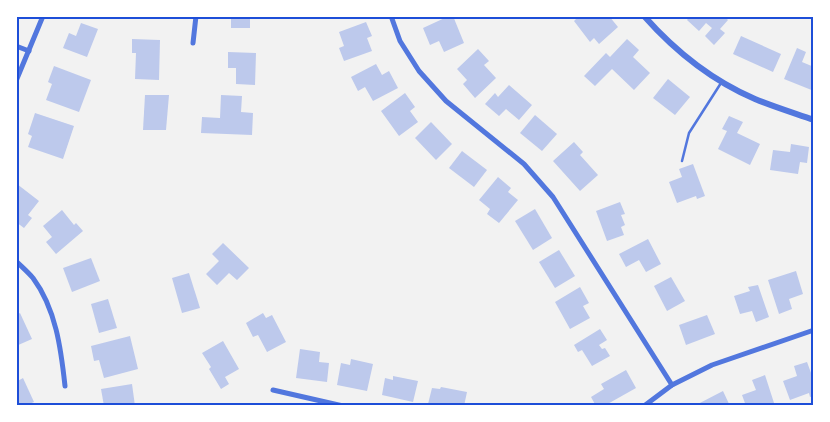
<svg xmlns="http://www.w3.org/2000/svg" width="830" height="422" font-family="Montserrat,sans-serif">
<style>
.building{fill:#bdc9ec}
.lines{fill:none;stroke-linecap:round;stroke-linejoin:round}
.service{stroke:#5277de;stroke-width:2.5}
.minor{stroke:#5277de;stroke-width:5}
.tertiary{stroke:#5277de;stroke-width:6}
.neatline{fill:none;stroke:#1d4ed8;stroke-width:2}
</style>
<rect width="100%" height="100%" fill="#f2f2f2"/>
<g class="building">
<rect x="231" y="16" width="19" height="12"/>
<polygon points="449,16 453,16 464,43 444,52 439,41 430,45 423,28"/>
<polygon points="579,16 609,16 618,27 599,44 594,38 590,42 574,21"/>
<polygon points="690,16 724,16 728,20 720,29 725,33 714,45 705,36 712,28 706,23 699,31 687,20"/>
<polygon points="366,22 372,36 367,38 372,51 344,61 339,48 344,46 339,32"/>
<polygon points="81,23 98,29 87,57 63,48 69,33 76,36"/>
<polygon points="741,36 781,54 773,72 733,54"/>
<polygon points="132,39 160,40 159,80 135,79 136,53 132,53"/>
<polygon points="627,39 639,50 633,57 650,73 634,90 612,69 595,86 584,76 606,53 610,57"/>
<polygon points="797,48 806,52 802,62 814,67 814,91 784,79"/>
<polygon points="478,49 489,61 484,65 496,78 475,98 463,84 467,80 457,69"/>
<polygon points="228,52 256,53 255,85 236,84 236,68 228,68"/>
<polygon points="376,64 382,75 389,71 398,88 373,101 365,87 358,91 351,77"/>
<polygon points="54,66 91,80 79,112 46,100 52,84 48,82"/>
<polygon points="668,79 690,97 675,115 653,98"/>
<polygon points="509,85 532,105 519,120 506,109 499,116 485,104 495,93 498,97"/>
<polygon points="405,93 415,107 410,111 418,122 399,136 381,111"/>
<polygon points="145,95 169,95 166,130 143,130"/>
<polygon points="221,95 242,96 241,112 253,113 252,135 201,133 202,117 220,118"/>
<polygon points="35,113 74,126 63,159 28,147 32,136 28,134"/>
<polygon points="535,115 557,134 542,151 520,133"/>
<polygon points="729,116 743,122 737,133 760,144 750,165 718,149 727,131 722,129"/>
<polygon points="431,122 452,144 436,160 415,138"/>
<polygon points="574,142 583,152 580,155 598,175 580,191 553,161"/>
<polygon points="791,144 809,147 807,163 800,162 798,174 770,170 773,150 790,152"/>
<polygon points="462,151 487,170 474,187 449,168"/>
<polygon points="693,164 705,196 697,199 696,196 677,203 669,182 682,177 679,169"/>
<polygon points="498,177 511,188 508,192 518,200 499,223 487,214 490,209 479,200"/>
<polygon points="17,184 39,201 28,215 32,218 24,228 16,222"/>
<polygon points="620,202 625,214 621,215 625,225 621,227 624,235 607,241 596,211"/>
<polygon points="535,209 552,238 533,250 515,221"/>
<polygon points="62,210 74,225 76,223 83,231 56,254 46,242 52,237 43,226"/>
<polygon points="648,239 661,264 646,272 639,260 626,267 619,254"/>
<polygon points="223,243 249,268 237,280 229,273 217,285 206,274 219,261 212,254"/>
<polygon points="559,250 575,276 555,288 539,262"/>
<polygon points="91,258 100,281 72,292 63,268"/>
<polygon points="796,271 803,294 789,299 792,309 779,314 768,280"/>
<polygon points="189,273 200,308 182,313 172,278"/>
<polygon points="671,277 685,301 667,311 654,286"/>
<polygon points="758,285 769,317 756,322 752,311 740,314 734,296 750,291 748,287"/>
<polygon points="580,287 589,303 583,306 590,318 570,329 555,302"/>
<polygon points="108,299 117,328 99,333 91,304"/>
<polygon points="20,313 32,339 16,346 16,315"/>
<polygon points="263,313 266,318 272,315 286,342 267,352 258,335 253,337 246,323"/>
<polygon points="707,315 715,334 686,345 679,325"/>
<polygon points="600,329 607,340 599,345 602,349 605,348 610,356 592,366 582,350 578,352 574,345"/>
<polygon points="130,336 138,369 104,378 99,360 94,361 91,346"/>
<polygon points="223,341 239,369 225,377 229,384 221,389 209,369 211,367 202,353"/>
<polygon points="300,349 320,352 319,362 329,363 327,382 296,378"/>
<polygon points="351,359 373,364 367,391 337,385 341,363 350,365"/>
<polygon points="807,362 814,381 814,396 810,397 809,393 790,400 783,381 797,376 794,366"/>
<polygon points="626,370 636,388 604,406 596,406 591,397 604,389 601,384"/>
<polygon points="765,375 775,406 746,406 742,395 756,390 752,380"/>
<polygon points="393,376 418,381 413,402 382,395 385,378 393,380"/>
<polygon points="23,378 34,402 25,406 16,406 16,382"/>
<polygon points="132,384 135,406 104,406 101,389"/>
<polygon points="441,387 467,392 464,406 437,406 428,404 432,388 440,389"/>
<polygon points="723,391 730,406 694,406"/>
</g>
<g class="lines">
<polyline class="service" points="682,161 689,133 721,83"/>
<g class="minor">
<polyline points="391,16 400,41 419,71 446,101 524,164 553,197 672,385"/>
<polyline points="193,43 196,16"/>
<polyline points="16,46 29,51"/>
<polyline points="16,81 43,16"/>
<path d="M16 261C22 267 28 272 33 278 56 309 61 349 65 386"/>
<polyline points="273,390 343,406"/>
<polyline points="644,406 672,385 712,365 814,330"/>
</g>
<path class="tertiary" d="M644 16C675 51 713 81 755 99 774 107 794 113 814 120"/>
</g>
<rect width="830" height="422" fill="none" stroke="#ffffff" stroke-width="35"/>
<rect x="18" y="18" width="794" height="386" class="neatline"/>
</svg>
